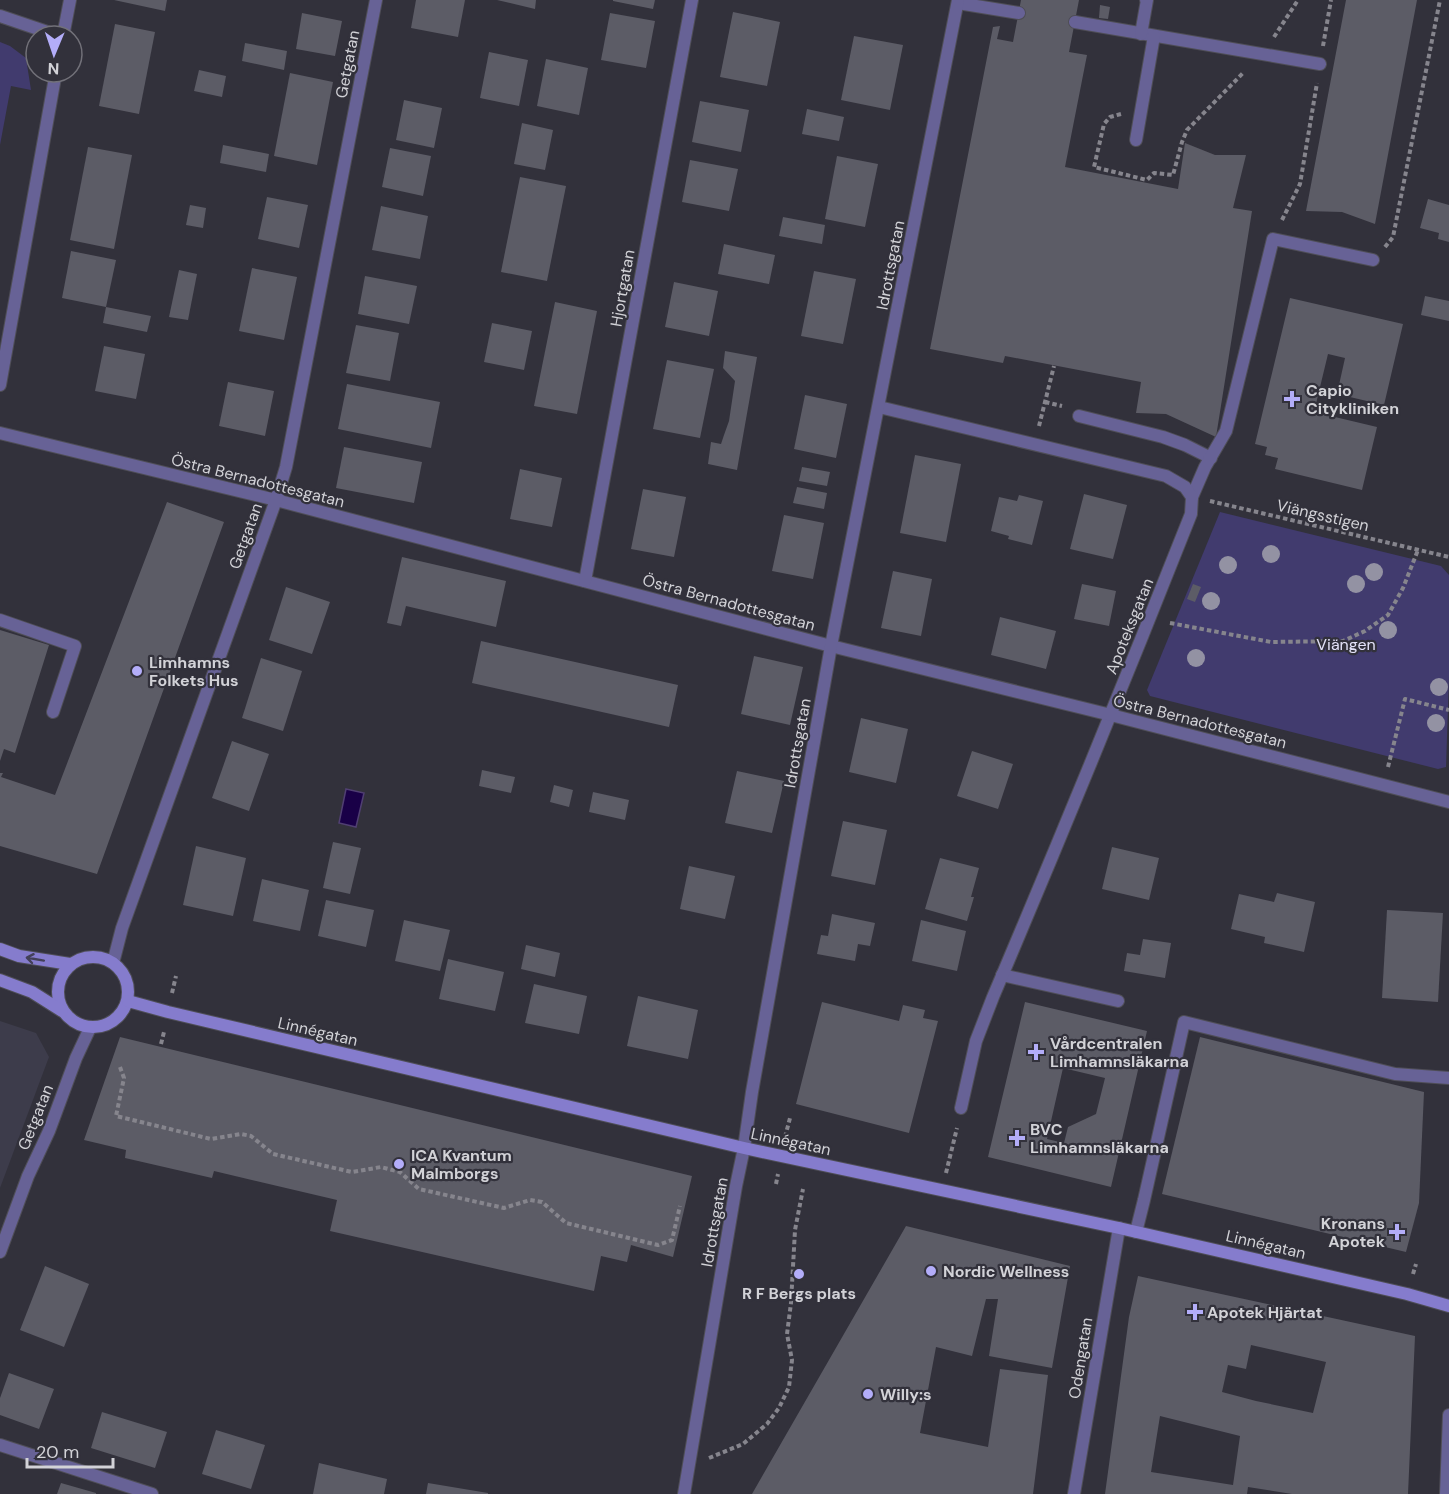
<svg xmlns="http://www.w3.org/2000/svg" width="1449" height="1494" font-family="'DM Sans',sans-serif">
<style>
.built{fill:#3d3c4b}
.green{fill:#413b6e}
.water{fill:#190047;stroke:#503f72;stroke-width:1.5}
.building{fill:#5c5c66;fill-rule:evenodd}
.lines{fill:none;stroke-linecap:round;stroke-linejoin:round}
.lane-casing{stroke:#4f4e57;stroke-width:14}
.street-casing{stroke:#4f4e57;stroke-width:14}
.secondary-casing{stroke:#4f4e57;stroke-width:14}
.path{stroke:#86858d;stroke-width:4;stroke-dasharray:4.5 3;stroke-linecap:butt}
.lane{stroke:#676296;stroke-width:12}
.street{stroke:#676296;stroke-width:12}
.secondary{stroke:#857ccd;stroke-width:12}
.tree{fill:#9392a3}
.oneway{stroke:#434058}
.poi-dot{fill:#b3adf9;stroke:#32313b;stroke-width:2}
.labels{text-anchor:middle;stroke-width:4.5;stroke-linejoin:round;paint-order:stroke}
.street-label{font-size:16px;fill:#d2d2d7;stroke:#32313b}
.poi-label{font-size:16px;font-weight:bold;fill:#d2d2d7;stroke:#32313b;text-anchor:start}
.park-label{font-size:16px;fill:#e3e2f8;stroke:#32313b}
</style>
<rect width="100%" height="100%" fill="#32313b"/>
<polygon class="built" points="0,1021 36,1033 49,1057 0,1188"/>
<g class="green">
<polygon points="0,42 10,46 26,58 31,90 11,86 0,145"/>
<polygon points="1220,512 1441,566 1449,575 1449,677 1446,767 1438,769 1150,696 1147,690"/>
</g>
<polygon class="water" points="346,789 364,793 356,827 339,823"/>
<g class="building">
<polygon points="114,0 167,0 165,11"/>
<polygon points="416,0 465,0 458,37 411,28"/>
<polygon points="497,0 536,0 535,9"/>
<polygon points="613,0 655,0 653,9 613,1"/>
<polygon points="1021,0 1079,0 1069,52 1087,55 1065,167 1178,189 1185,143 1215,155 1246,155 1233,208 1252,211 1216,437 1166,414 1136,413 1141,382 1005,356 1003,363 930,349 993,27 1000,26 997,39 1013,42"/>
<polygon points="1346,0 1417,0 1375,224 1342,212 1306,211"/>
<polygon points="1100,5 1110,7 1108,19 1099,18"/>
<polygon points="733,12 780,22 767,86 720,77"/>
<polygon points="302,13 342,21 335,56 296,49"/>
<polygon points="610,13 655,21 646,68 601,60"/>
<polygon points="115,24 155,32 139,114 99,106"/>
<polygon points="854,36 903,45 890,110 841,100"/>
<polygon points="245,43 287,51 284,70 242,61"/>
<polygon points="489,52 528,60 519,106 480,98"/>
<polygon points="546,59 588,68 579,115 537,106"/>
<polygon points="199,70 226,76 222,97 194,91"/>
<polygon points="290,73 333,82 317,165 274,156"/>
<polygon points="404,100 442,108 434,148 396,140"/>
<polygon points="700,101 749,110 741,152 692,142"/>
<polygon points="807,109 844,117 839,141 802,134"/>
<polygon points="522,123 553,130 545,170 514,164"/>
<polygon points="223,145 269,154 266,172 220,163"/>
<polygon points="88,147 132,155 114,249 70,240"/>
<polygon points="390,148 431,156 423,196 382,187"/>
<polygon points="837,156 878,164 865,227 825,219"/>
<polygon points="690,160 738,169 729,211 682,202"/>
<polygon points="520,177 566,186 547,281 501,272"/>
<polygon points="267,197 308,205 299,248 258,239"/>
<polygon points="1428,199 1449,205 1449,242 1438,239 1439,233 1420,228"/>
<polygon points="190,205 206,208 203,228 186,225"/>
<polygon points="381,206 428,216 420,259 372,250"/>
<polygon points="783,217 825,225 822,244 779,236"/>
<polygon points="724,244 775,255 769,284 718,274"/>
<polygon points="71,251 116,260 106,307 62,298"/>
<polygon points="252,268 297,277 284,340 239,331"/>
<polygon points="179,270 197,274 188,320 169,317"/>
<polygon points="814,271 856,279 843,344 801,336"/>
<polygon points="365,276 417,286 409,324 358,314"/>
<polygon points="674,282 718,291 709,336 665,327"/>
<polygon points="1425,296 1449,301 1449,321 1421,315"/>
<polygon points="1290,298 1403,324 1384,405 1337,394 1345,358 1328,354 1314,412 1377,427 1362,490 1275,469 1278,458 1265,455 1267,447 1255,444"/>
<polygon points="555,302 597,311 577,414 534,406"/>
<polygon points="106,307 151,316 147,332 103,323"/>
<polygon points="492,323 532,331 524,370 484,362"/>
<polygon points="356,325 399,333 390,381 346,373"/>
<polygon points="104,346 145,354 136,399 95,391"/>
<polygon points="725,351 757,357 737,470 708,464 711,442 721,444 724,435 729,421 735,381 723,368"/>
<polygon points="667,360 714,369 700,438 653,429"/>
<polygon points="228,382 274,391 265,436 219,426"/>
<polygon points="347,384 440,402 431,448 338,429"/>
<polygon points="805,395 847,404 836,458 794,449"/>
<polygon points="344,447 422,462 414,503 336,488"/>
<polygon points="915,455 961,464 946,542 900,533"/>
<polygon points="802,467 830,472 827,486 799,481"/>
<polygon points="520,469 562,478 552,527 510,519"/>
<polygon points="797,487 827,493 824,509 793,503"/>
<polygon points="643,489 686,497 674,557 631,549"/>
<polygon points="1084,494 1127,505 1113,559 1070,549"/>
<polygon points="1019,495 1043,501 1032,545 1008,539 1009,536 991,531 999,497 1017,501"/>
<polygon points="167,502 224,522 97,874 0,846 0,773 3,773 1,777 55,795"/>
<polygon points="784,515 824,523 813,579 772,571"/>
<polygon points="402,557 506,581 496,627 406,606 401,626 387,623"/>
<polygon points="893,571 932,579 921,636 881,628"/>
<polygon points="1082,584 1116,591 1109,626 1074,619"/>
<polygon points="1193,584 1201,587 1195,602 1187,599"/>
<polygon points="286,587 330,602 312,654 269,640"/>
<polygon points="1000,617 1056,631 1046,669 991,655"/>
<polygon points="0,630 49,645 15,753 4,749 0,761"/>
<polygon points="481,641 678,685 669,727 472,683"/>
<polygon points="754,656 803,667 790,725 741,714"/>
<polygon points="261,658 302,671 283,731 242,718"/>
<polygon points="861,718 908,729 896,783 849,772"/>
<polygon points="232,741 269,754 249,811 212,798"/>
<polygon points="972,751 1013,764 998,809 957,796"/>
<polygon points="482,770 515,777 511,793 479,786"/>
<polygon points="737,771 784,781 772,833 725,823"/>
<polygon points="554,785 573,790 569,807 550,802"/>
<polygon points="593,792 629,800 625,820 589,812"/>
<polygon points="843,821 887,830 875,885 831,876"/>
<polygon points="333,842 361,848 350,894 323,888"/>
<polygon points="196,846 246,858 233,916 183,905"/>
<polygon points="1112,847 1159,858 1149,900 1102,889"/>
<polygon points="940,858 979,868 971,897 974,897 967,921 925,909"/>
<polygon points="689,866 735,876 725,919 680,909"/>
<polygon points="262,879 309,890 300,931 253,921"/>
<polygon points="1277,893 1315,902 1304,952 1264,943 1265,937 1231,929 1239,894 1274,902"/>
<polygon points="326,900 374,910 366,947 318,936"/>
<polygon points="1387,910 1443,913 1438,1002 1382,998"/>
<polygon points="832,914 875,923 870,946 858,944 855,961 817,954 821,935 828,936"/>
<polygon points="404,920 450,930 440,971 395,961"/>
<polygon points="921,920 966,931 957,971 912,961"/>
<polygon points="1143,939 1171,943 1165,978 1124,971 1127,953 1140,955"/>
<polygon points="526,945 560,953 555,977 521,969"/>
<polygon points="448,959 504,972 495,1011 439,999"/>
<polygon points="534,984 587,996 579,1034 525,1023"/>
<polygon points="638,996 698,1010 688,1059 627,1046"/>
<polygon points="822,1002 899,1021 903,1005 925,1010 923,1018 938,1021 909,1133 796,1104"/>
<path d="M1025 1002 1147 1031 1111 1187 988 1157ZM1063 1068 1105 1078 1096 1114 1068 1127 1064 1143 1047 1139Z"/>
<polygon points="120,1037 692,1176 673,1257 631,1245 627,1262 601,1256 594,1291 330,1231 337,1200 214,1171 212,1178 125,1158 126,1150 84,1140"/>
<polygon points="1200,1037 1424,1092 1419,1203 1406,1252 1162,1194"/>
<polygon points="906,1226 1070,1266 1052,1368 989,1356 998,1299 986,1299 972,1356 936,1347 920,1433 988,1447 1000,1369 1048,1375 1033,1494 752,1494"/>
<polygon points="45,1266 89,1284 64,1347 20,1330"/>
<path d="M1138 1276 1415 1336 1408 1494H1292L1248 1487 1247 1494H1105L1129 1317ZM1251 1345 1326 1362 1313 1413 1256 1401 1222 1392 1228 1365 1246 1369ZM1160 1416 1240 1436 1233 1485 1151 1472Z"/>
<polygon points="9,1373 54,1389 39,1429 0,1415 0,1398"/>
<polygon points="102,1412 167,1432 155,1468 91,1448"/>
<polygon points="216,1430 265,1445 251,1489 202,1474"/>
<polygon points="319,1463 387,1479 384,1494 313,1494"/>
<polygon points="61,1483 96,1493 96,1494 57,1494"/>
<polygon points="428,1483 488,1493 488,1494 426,1494"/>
</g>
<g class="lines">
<g class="lane-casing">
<g id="lane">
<polyline points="958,3 1019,13"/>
<polyline points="1075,22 1320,64"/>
<polyline points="1141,34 1147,0 1146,0"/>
<polyline points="1136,140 1154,36"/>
<polyline points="1079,416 1163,437 1185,445 1211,458"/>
<polyline points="1192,497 1205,467 1226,431 1273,239 1373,260"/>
<polyline points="0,620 75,646 53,712"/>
<polyline points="1002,975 1118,1001"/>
<polyline points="1136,1232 1144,1200 1184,1022 1395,1074 1449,1078"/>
</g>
</g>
<g class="street-casing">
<g id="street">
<polyline points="0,16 59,36"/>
<polyline points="63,36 70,0"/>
<polyline points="0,385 56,72"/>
<path d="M879 407 1166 476 1185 487 1192 497 1191 514C1127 676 1061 837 993 997L976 1041 961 1108"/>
<polyline points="0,433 276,500 831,646 1111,715 1449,802"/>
<polyline points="585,581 692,0"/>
<polyline points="113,963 122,928 276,500 286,467 376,0"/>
<polyline points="0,1252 28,1176 49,1131 76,1058 90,1028"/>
<polyline points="0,1445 152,1494"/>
<polyline points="684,1494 736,1186 744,1148 752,1092 831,646 958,0"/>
<polyline points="1074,1494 1119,1228"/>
<polyline points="1446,1494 1449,1415"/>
</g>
</g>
<g class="secondary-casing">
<g id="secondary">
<polyline points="0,949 19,956 70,964"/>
<circle cx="93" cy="992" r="35"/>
<polyline points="0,980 32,992 62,1011"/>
<polyline points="128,1001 168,1012 744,1148 1119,1228 1407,1294 1449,1306"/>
</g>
</g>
<g class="path">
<polyline points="1274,37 1298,0"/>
<polyline points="1323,46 1331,0"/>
<polyline points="1121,114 1110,117 1104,124 1094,167 1147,180 1154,173 1173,175 1182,142 1187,130 1244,72"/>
<polyline points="1282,220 1300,184 1317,83"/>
<polyline points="1385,247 1393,237 1440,0"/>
<polyline points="1045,402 1062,406"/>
<polyline points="1039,426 1054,366"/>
<polyline points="1210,501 1449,557"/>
<polyline points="1170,623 1271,642 1343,641 1365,631 1388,615 1403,588 1418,550"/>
<polyline points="1388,767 1405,699 1449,710"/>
<polyline points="172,993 176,976"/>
<polyline points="161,1044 164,1032"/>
<polyline points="120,1067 124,1078 116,1116 211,1139 241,1134 251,1136 273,1154 352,1172 381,1167 400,1172 419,1189 504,1208 530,1200 542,1202 566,1223 658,1245 672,1240 680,1206"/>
<polyline points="785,1137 790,1118"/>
<polyline points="946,1173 957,1128"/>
<polyline points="776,1184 778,1174"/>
<polyline points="1413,1274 1416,1264"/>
<polyline points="709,1458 743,1444 767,1424 779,1408 789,1387 792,1360 787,1334 791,1303 795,1230 803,1189"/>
</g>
<use href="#lane" class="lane"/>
<use href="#street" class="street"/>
<use href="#secondary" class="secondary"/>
</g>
<g class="tree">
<circle cx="1271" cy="554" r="9"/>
<circle cx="1228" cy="565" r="9"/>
<circle cx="1374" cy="572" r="9"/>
<circle cx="1356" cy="584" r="9"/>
<circle cx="1211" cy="601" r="9"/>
<circle cx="1388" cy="630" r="9"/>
<circle cx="1196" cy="658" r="9"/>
<circle cx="1439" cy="687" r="9"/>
<circle cx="1436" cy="723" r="9"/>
</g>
<defs><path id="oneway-shaft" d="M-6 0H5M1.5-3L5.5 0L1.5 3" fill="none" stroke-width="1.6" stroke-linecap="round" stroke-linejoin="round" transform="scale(1.5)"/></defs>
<use class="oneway" href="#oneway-shaft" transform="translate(35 959) rotate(-170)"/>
<g class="poi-dot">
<path d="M1289 390h6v6h6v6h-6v6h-6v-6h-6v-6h6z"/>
<circle cx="137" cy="671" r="6"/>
<path d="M1033 1043h6v6h6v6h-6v6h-6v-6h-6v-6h6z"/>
<path d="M1014 1129h6v6h6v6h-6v6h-6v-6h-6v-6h6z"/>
<circle cx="399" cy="1164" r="6"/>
<path d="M1394 1223h6v6h6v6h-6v6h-6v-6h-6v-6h6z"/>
<circle cx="931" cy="1271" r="6"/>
<circle cx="799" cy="1274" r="6"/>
<path d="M1192 1303h6v6h6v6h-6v6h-6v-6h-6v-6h6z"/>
<circle cx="868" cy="1394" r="6"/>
</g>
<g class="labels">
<g class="street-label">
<text transform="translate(347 64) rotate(-79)" y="6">Getgatan</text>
<text transform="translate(890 265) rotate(-79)" y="6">Idrottsgatan</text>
<text transform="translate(622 288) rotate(-80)" y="6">Hjortgatan</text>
<text transform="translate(258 480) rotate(14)" y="6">Östra Bernadottesgatan</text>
<text transform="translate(1323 515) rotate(13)" y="6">Viängsstigen</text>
<text transform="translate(245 536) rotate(-70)" y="6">Getgatan</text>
<text transform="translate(729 602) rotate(15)" y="6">Östra Bernadottesgatan</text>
<text transform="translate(1129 626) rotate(-68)" y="6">Apoteksgatan</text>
<text transform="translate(1200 721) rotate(14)" y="6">Östra Bernadottesgatan</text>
<text transform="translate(797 743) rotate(-80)" y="6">Idrottsgatan</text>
<text transform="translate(318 1031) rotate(13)" y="6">Linnégatan</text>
<text transform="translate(35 1117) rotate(-68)" y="6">Getgatan</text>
<text transform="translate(791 1141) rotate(12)" y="6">Linnégatan</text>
<text transform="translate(714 1222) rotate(-80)" y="6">Idrottsgatan</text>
<text transform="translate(1266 1244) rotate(13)" y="6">Linnégatan</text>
<text transform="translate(1080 1358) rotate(-81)" y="6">Odengatan</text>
</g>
<g class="poi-label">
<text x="1306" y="396">Capio<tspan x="1306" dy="18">Citykliniken</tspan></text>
<text x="149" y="668">Limhamns<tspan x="149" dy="18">Folkets Hus</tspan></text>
<text x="1050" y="1049">Vårdcentralen<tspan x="1050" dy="18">Limhamnsläkarna</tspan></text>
<text x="1030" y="1135">BVC<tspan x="1030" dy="18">Limhamnsläkarna</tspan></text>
<text x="411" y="1161">ICA Kvantum<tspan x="411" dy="18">Malmborgs</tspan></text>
<text x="1385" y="1229" text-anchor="end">Kronans<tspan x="1385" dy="18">Apotek</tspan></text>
<text x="943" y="1277">Nordic Wellness</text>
<text x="799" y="1299" text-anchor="middle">R F Bergs plats</text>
<text x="1207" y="1318">Apotek Hjärtat</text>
<text x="880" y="1400">Willy:s</text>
</g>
<g class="park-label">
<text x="1346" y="650">Viängen</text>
</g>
</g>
<g transform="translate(54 54) rotate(182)"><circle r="28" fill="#32313b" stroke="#727179" stroke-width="1.5"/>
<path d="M0-4.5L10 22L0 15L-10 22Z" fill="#b3adf9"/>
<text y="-9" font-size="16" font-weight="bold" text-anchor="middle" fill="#d2d2d7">N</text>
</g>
<path d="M27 1458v9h86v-9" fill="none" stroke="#d2d2d7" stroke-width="3"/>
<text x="36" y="1458" font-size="18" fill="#d2d2d7" stroke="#32313b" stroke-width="4.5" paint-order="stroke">20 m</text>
</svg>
